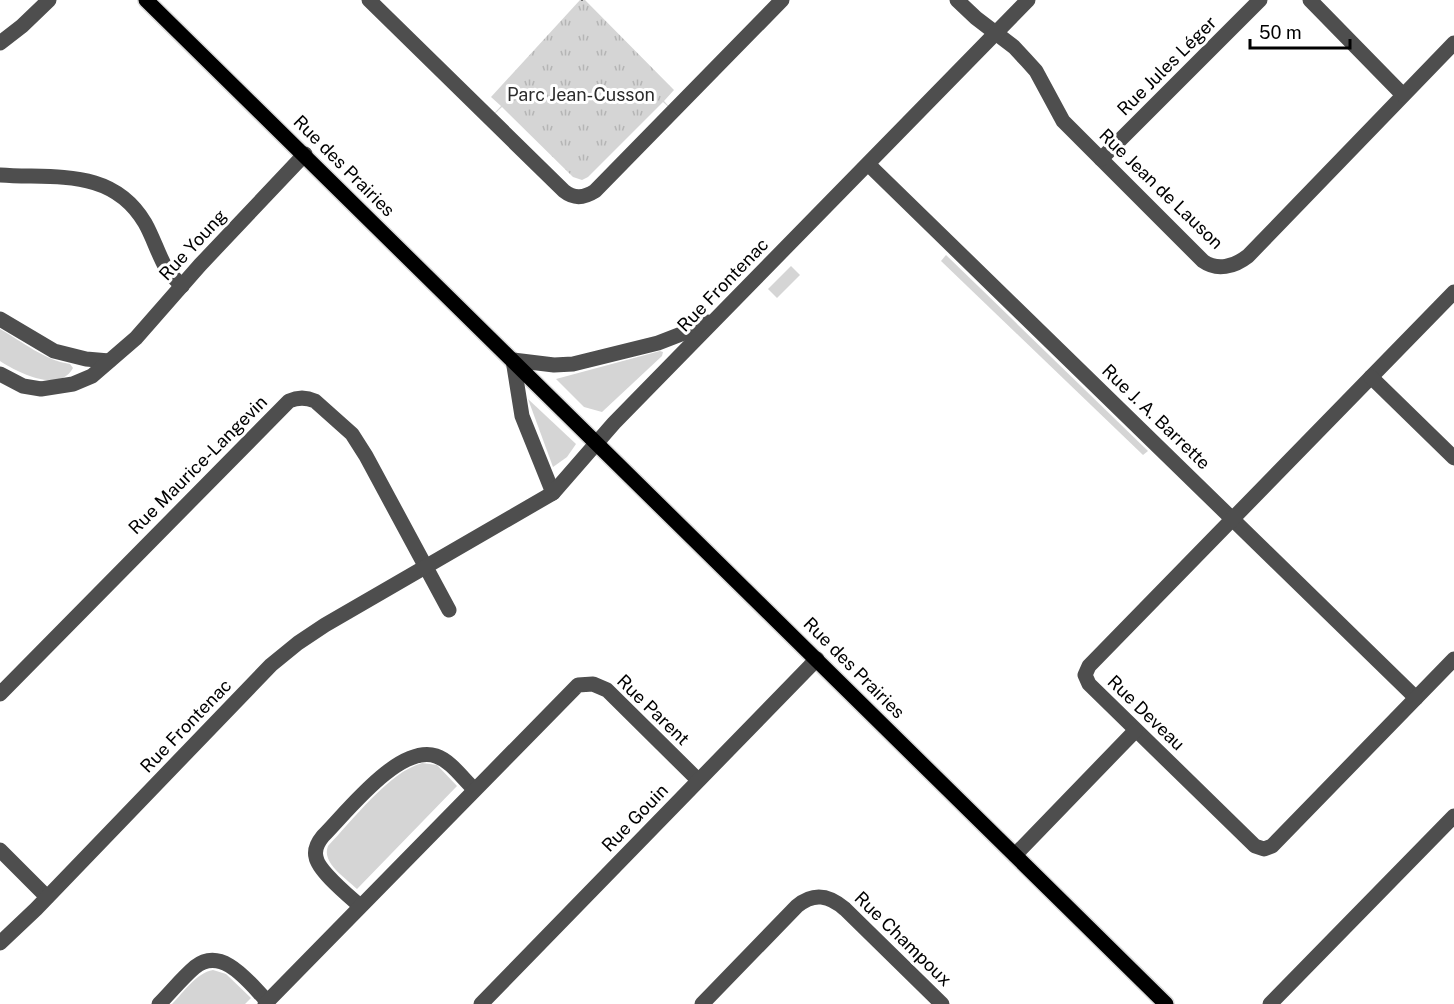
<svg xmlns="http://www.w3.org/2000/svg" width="1454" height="1004" font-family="'Public Sans',sans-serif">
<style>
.grass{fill:#d5d5d5}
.park{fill:url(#park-tufts)}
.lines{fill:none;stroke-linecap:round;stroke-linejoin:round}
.major-casing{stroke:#dbdbdb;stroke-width:18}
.path{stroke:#707070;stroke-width:2;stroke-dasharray:1.5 3;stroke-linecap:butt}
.minor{stroke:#4e4e4e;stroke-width:15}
.major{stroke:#000;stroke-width:15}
.labels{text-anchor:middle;stroke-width:6;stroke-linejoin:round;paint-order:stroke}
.street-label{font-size:18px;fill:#000;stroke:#fff}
.park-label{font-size:18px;fill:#2c2c2c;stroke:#fff}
</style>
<defs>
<pattern id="park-tufts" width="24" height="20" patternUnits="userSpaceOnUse" patternTransform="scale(1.5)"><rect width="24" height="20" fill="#d5d5d5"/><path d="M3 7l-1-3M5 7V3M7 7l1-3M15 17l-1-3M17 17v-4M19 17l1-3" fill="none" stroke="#b5b5b5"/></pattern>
</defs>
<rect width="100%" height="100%" fill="#fff"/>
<g class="grass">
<polygon points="946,255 1148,451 1143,455 941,261"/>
<polygon points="791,266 800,275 777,298 768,289"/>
<path d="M0 329C23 342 44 360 70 364L73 368C59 394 17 372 0 361Z"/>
<polygon points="660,351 663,352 662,356 602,412 584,407 556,379"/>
<polygon points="528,399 576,444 567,457 553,467"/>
<path d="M422 763 437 765 457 786 357 889C346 878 321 863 328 846 352 821 389 772 422 763Z"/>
<path d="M213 970 226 974 251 998 245 1004H172C184 992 196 973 213 970Z"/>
</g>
<polygon class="park" points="580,0 585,0 674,90 664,101 673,111 663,102 588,177 582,180 573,177 502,107 490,118 501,106 491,97"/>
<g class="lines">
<g class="major-casing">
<polyline id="major" points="146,0 1166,1004"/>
</g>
<polyline class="path" points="582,1 582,0"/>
<g class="minor">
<path d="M369 0 564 191C574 199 584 198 595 191L782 0"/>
<path d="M957 0 976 18 1014 47 1027 61 1036 71 1063 121 1203 261C1217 271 1234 267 1248 256L1454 43"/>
<polyline points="1310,0 1403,95"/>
<polyline points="0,43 22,26 49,0"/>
<polyline points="1101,159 1260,0"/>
<polyline points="869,165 1416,698"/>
<path d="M0 175C54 179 112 167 145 223 153 237 158 254 166 268 170 275 177 280 182 286"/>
<polyline points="1454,292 1089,666 1085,675 1089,684 1255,846 1264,849 1272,846 1454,659"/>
<polyline points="0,319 54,351 86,359 109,361"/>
<polyline points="0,374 23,386 41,389 73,384 92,376 136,338 200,265 305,154"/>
<polyline points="1371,377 1454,458"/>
<polyline points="553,493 522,416 513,360 554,365 573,364 658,343 689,331 708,322"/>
<path d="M0 694 289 401C298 397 306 397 315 401L352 434 366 456 449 610"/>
<polyline points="0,850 47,897"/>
<polyline points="1015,855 1135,731"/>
<path d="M360 906C349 896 318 871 316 857 314 849 318 842 323 836 347 812 399 744 436 756 451 761 463 779 474 789"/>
<polyline points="0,943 36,909 271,665 298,643 325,625 553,493 614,423 1028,0"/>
<path d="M159 1004C171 992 182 978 195 967 223 945 250 984 267 1001"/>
<polyline points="265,1004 578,685 593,684 607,690 698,780"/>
<polyline points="481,1004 817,659"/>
<path d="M702 1004 797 906C814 892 829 895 845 909L942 1004"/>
<polyline points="1270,1004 1454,816"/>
</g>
<use href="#major" class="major"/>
</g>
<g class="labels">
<g class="street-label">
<text transform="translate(1167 66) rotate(-45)" y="6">Rue Jules Léger</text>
<text transform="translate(344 166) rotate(45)" y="6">Rue des Prairies</text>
<text transform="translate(1161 189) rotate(44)" y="6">Rue Jean de Lauson</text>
<text transform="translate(193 245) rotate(-47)" y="6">Rue Young</text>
<text transform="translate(723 285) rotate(-46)" y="6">Rue Frontenac</text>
<text transform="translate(1156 417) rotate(44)" y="6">Rue J. A. Barrette</text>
<text transform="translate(198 465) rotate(-45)" y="6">Rue Maurice-Langevin</text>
<text transform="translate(854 668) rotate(45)" y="6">Rue des Prairies</text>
<text transform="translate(653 710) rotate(44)" y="6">Rue Parent</text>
<text transform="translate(1146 713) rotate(44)" y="6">Rue Deveau</text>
<text transform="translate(186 726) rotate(-46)" y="6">Rue Frontenac</text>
<text transform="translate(635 818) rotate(-46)" y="6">Rue Gouin</text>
<text transform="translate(903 939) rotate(44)" y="6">Rue Champoux</text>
</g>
<g class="park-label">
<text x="581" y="101">Parc Jean-Cusson</text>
</g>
</g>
<path d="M1250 39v9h100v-9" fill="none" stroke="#000000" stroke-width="3"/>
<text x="1259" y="39" font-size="18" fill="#000000" stroke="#ffffff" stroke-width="4.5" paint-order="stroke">50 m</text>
</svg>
